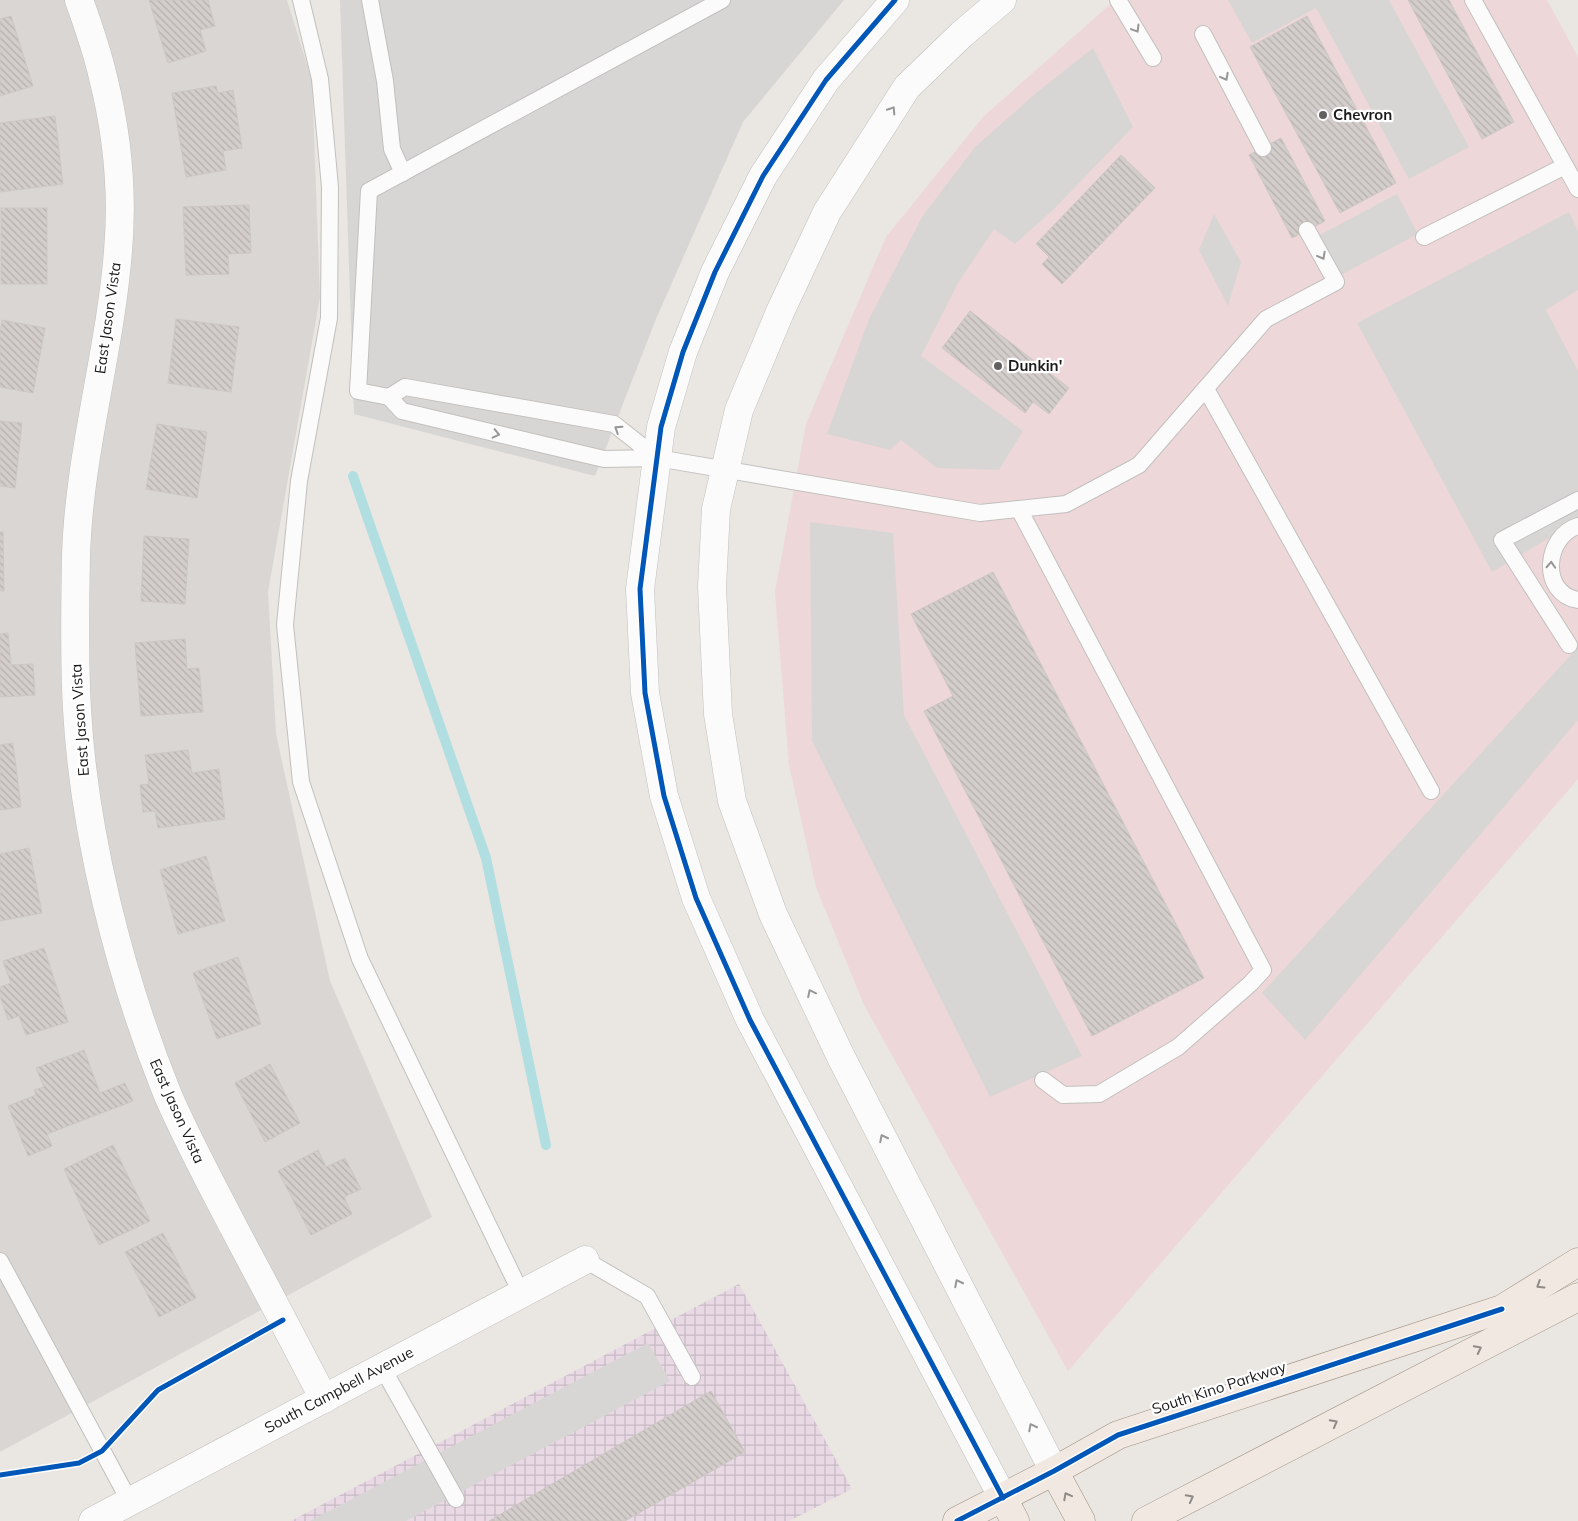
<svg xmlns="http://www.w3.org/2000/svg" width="1578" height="1521" font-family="Mulish,sans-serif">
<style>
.residential{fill:#d9d6d4}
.commercial{fill:#eed7d8}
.industrial{fill:url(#industrial-grid)}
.parking{fill:#d8d6d4}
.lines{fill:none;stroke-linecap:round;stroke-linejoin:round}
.stream{stroke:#b1dee1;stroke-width:10}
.building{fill:url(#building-back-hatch);stroke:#cdc7c3}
.lane-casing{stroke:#c2c0be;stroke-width:18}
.street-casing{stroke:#c2c0be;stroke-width:29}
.primary-casing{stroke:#9f9080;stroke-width:29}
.lane{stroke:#fcfbfb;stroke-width:16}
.street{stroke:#fcfbfb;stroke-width:28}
.primary{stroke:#f0e8e1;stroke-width:28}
.cycleway-casing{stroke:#fff;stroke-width:8}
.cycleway{stroke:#0057b8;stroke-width:5}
.oneway{stroke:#969696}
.oneway2{stroke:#908b87}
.poi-dot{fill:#636160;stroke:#fff;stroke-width:2}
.labels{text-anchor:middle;stroke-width:4.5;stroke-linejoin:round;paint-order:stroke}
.poi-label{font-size:15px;font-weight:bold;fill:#1a1a1a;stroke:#fff;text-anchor:start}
.street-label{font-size:15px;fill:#1a1a1a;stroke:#fff}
</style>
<defs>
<pattern id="industrial-grid" width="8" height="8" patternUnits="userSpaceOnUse" patternTransform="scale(1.25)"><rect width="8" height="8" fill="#e9d9e5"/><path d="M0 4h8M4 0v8" fill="none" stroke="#c7bac4"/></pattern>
<pattern id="building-back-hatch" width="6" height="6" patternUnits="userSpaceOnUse" patternTransform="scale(1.25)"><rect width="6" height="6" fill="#d3cecb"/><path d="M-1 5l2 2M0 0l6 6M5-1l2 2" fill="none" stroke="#b5b0ae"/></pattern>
</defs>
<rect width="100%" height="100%" fill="#eae6e2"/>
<polygon class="residential" points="0,0 287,0 312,81 320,297 268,592 276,734 330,981 432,1217 0,1452"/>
<polygon class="commercial" points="1115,0 1547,0 1578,57 1578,779 1068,1371 864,1005 816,887 789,765 775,592 806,424 886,237 984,116"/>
<polygon class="industrial" points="739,1284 852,1489 789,1521 291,1521"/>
<g class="parking">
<polygon points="340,0 844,0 743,122 656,319 595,476 354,414"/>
<polygon points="1228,0 1389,0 1469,147 1409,179 1316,8 1252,43"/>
<polygon points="1093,48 1133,127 1054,209 1015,244 994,229 958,283 921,356 1023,431 999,470 937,468 901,440 890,450 827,434 869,319 922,217 975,147 1036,93"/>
<polygon points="1397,194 1418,234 1337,277 1316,237"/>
<polygon points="1569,212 1578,231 1578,290 1546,310 1578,371 1578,521 1492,572 1357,323"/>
<polygon points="1214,214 1241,262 1228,306 1199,250"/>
<polygon points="810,522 893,533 904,715 1082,1056 990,1097 812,741"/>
<polygon points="1578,647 1578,720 1305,1040 1262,993"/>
<polygon points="648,1343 670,1381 406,1521 310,1521"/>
</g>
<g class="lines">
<polyline class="stream" points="353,476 486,858 546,1145"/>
</g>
<g class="building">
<polygon points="149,0 208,0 215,26 200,30 206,51 168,63"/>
<polygon points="1408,0 1449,0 1514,122 1482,139"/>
<polygon points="11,16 33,86 0,96 0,19"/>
<polygon points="1307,16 1396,183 1340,213 1250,47"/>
<polygon points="216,86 218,93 233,90 242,148 223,151 226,170 186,177 172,93"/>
<polygon points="55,116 63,184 0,192 0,123"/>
<polygon points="1281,138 1325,221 1292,238 1249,155"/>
<polygon points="1121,155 1155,188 1062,284 1042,264 1049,257 1036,244"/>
<polygon points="249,205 251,253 228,254 229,274 186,275 183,207"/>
<rect x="1" y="208" width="46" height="76"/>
<polygon points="970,311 1069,388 1049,414 1033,402 1025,413 942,348"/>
<polygon points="176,319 239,327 231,392 168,383"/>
<polygon points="2,320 45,328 33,393 0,387 0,332"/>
<polygon points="0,421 22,423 15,488 0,486"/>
<polygon points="157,424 207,432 197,498 146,489"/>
<polygon points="0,532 3,532 4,591 0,591"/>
<polygon points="144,536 189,539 185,604 141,601"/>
<polygon points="993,572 1204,978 1092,1036 924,711 953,696 911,614"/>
<polygon points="8,633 11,665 33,664 35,695 0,697 0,634"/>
<polygon points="185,639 187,669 199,668 203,712 141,716 135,643"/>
<polygon points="13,743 21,807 0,810 0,745"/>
<polygon points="188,750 192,773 219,769 225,819 158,828 155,811 143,812 140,785 149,784 145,755"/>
<polygon points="29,848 42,913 0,921 0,854"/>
<polygon points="206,856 225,921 178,934 160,870"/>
<polygon points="44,948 68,1022 26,1035 19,1016 8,1020 0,996 0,987 11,983 3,961"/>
<polygon points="238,957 261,1024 217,1039 193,973"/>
<polygon points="84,1050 100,1093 125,1083 133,1101 47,1134 52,1146 28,1156 8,1106 36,1095 34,1090 44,1087 36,1068"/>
<polygon points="270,1064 300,1123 265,1142 235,1083"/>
<polygon points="113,1145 150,1221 99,1245 64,1169"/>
<polygon points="318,1150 326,1167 345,1158 361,1189 344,1197 352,1214 311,1235 278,1171"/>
<polygon points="163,1233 196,1298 159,1317 125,1252"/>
<polygon points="711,1391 745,1452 625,1521 489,1521"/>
</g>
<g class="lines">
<g class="lane-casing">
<g id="lane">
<polyline points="301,0 320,79 330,187 329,318 299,481 285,625 301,782 360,959 521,1293"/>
<polyline points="370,0 385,81 392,149 403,173"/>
<polyline points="1118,0 1153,58"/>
<polyline points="1473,0 1578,189"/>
<polyline points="1203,34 1263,148"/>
<polyline points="1424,237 1565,166"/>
<polyline points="1206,389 1431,791"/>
<polyline points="389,397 358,391 369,191 722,0"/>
<polyline points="657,458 614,424 405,387 389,397 402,411 604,459 657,458 980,513 1066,504 1139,465 1266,319 1336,282 1307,230"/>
<polyline points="1019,509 1263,970 1250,984 1178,1047 1099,1094 1063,1095 1043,1080"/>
<path d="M1578 526C1545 536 1539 593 1578 600"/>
<polyline points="1569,645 1502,540 1578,500"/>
<polyline points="585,1260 647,1296 692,1377"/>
<polyline points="0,1261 130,1502"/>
<polyline points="382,1367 456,1499"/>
</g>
</g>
<g class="street-casing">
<g id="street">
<path d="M79 0C88 25 97 51 103 77 117 133 123 194 118 251 110 353 79 453 76 556 75 607 74 658 77 709 84 835 120 976 167 1093 187 1140 212 1185 235 1230 265 1286 295 1343 324 1399"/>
<polyline points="895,0 826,80 763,176 715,272 683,352 661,427 640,589 645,693 664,796 696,898 750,1020 1003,1498"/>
<polyline points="1002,0 962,34 907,87 827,212 780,312 739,410 716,509 712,587 718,714 732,801 773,914 841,1057 1054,1471"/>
<polyline points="93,1521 585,1260"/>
</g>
</g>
<g class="primary-casing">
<g id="primary">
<polyline points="1054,1471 1081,1521"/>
<polyline points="1003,1498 1015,1521"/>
<polyline points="957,1521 1054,1471 1118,1435 1502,1309 1578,1262"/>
<polyline points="1146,1521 1578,1297"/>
</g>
</g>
<use href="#lane" class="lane"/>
<use href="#street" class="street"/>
<use href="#primary" class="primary"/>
<g class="cycleway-casing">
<g id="cycleway">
<polyline points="895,0 826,80 763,176 715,272 683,352 661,427 640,589 645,693 664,796 696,898 750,1020 1003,1498"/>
<polyline points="0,1475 79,1463 102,1451 158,1390 283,1320"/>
<polyline points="957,1521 1054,1471 1118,1435 1502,1309"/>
</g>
</g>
<use href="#cycleway" class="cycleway"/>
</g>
<defs><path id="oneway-chevron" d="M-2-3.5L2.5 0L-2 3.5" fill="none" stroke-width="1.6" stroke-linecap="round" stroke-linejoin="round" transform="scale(1.25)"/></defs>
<g class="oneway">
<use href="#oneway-chevron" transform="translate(1136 29) rotate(59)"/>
<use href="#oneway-chevron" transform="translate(1225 77) rotate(62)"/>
<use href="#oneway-chevron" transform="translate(892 110) rotate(-57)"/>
<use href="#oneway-chevron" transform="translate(1322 256) rotate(61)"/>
<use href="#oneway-chevron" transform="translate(618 429) rotate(-147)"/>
<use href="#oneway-chevron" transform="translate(496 434) rotate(13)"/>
<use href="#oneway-chevron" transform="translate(1551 565) rotate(-87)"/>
<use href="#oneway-chevron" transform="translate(811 993) rotate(-116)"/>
<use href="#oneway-chevron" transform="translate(883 1138) rotate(-117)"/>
<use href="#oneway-chevron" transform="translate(958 1283) rotate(-117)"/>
<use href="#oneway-chevron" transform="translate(1032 1427) rotate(-117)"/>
</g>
<g class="oneway2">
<use href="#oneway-chevron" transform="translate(1540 1285) rotate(148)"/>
<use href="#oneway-chevron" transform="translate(1478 1349) rotate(-27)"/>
<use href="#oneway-chevron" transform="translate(1334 1423) rotate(-28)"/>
<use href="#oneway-chevron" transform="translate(1067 1496) rotate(-118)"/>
<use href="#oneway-chevron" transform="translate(1190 1498) rotate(-28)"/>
</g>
<g class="poi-dot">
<circle cx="1323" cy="115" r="5"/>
<circle cx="998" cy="366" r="5"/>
</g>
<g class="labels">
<g class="poi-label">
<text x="1333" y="120">Chevron</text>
<text x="1008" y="371">Dunkin'</text>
</g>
<g class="street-label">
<text transform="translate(108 318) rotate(-82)" y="5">East Jason Vista</text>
<text transform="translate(80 720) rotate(-94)" y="5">East Jason Vista</text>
<text transform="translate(177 1111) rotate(66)" y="5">East Jason Vista</text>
<text transform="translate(1219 1388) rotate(-18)" y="5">South Kino Parkway</text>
<text transform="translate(339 1390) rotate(-28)" y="5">South Campbell Avenue</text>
</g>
</g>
</svg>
